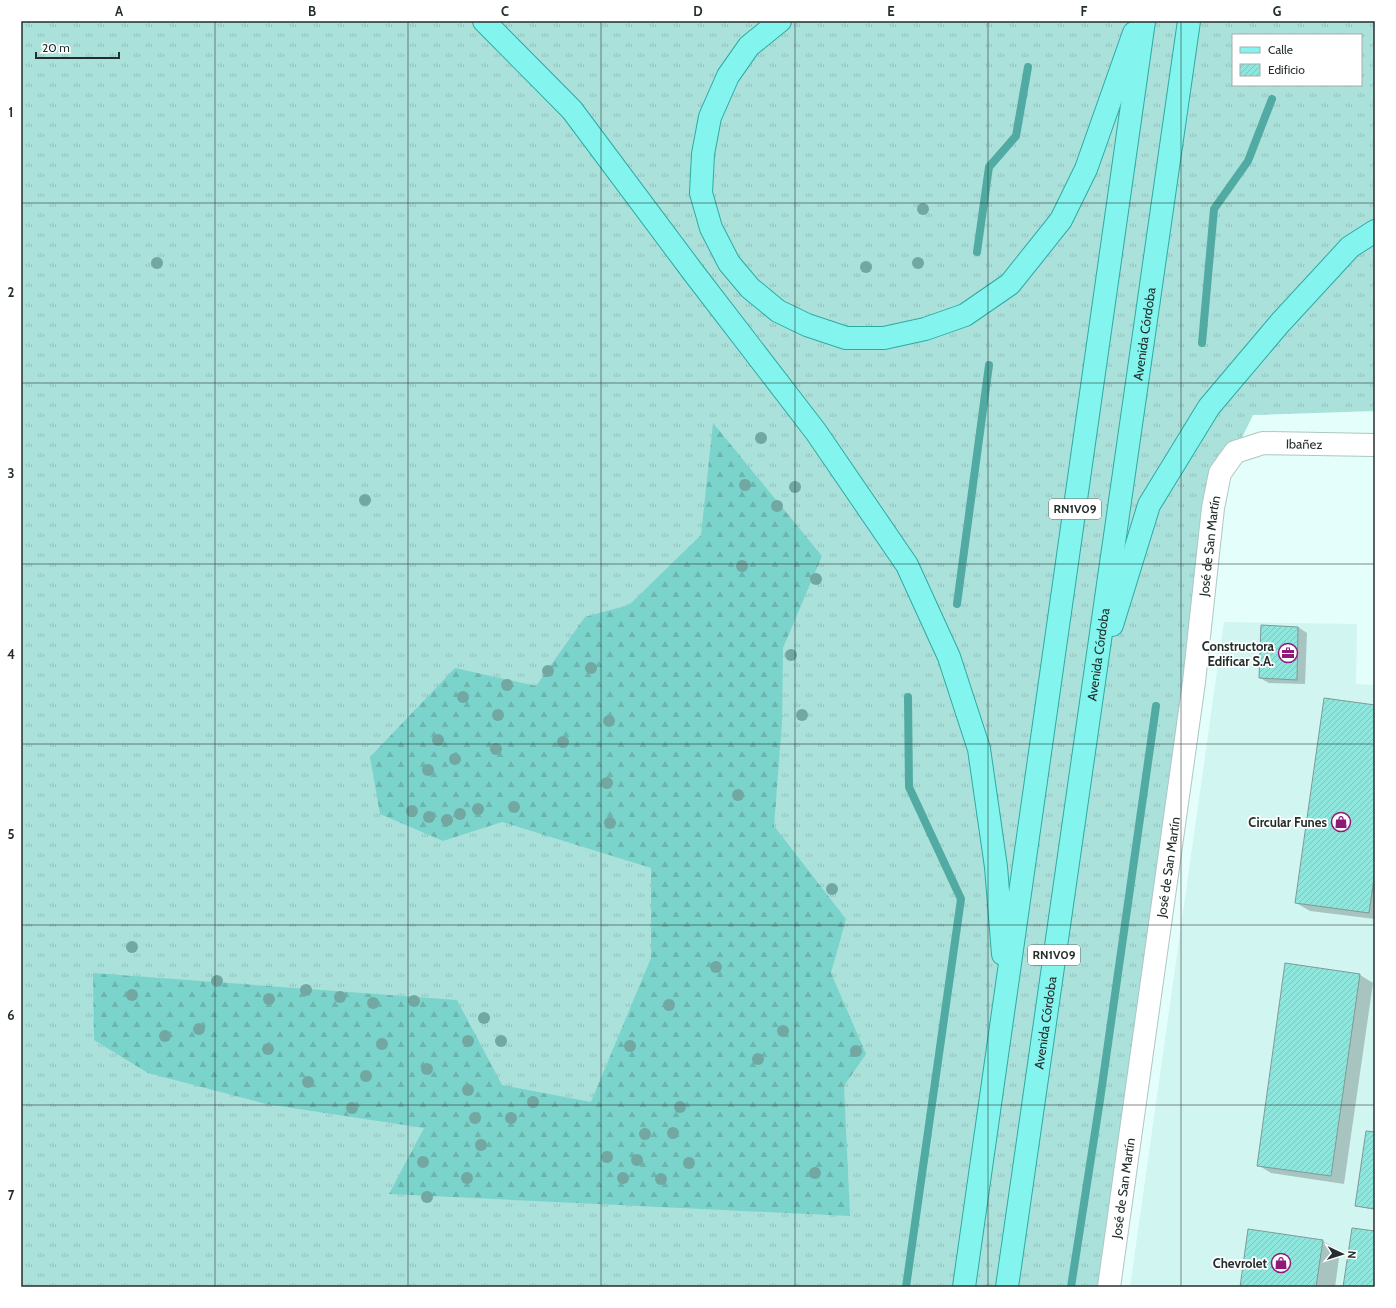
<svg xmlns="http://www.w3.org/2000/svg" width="1396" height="1308" font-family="Cabin,sans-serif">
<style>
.built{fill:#d1f5f0}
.grass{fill:url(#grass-tufts);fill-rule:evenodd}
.forest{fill:url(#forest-firs)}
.shadow{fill:#0003}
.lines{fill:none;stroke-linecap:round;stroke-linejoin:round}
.stream{stroke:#52aba3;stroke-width:8}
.building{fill:url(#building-hatch);stroke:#819a96}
.street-casing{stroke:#adc7c4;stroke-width:24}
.primary-casing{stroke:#2daba2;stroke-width:24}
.street{stroke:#fff;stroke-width:22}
.primary{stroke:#84f5ee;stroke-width:22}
.tree{fill:#72a7a2}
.grid{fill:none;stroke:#242e2c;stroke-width:1;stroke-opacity:0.55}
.labels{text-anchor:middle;stroke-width:3.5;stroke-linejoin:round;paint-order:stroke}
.shield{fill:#fff;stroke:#666d6b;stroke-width:1}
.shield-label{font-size:12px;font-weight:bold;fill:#242e2c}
.street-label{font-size:13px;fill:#242e2c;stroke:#fff}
.poi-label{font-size:13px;font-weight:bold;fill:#242e2c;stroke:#fff;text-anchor:end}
.neatline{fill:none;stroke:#242e2c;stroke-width:1.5}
.grid-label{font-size:13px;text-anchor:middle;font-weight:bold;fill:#242e2c}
</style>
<defs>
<pattern id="grass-tufts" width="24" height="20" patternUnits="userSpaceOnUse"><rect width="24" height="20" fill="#aae1db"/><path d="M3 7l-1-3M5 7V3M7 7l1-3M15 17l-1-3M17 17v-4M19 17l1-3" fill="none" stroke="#92c1bc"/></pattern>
<pattern id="forest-firs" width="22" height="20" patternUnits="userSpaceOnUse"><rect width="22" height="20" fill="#7bd4cb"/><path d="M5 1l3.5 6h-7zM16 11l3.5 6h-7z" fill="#6ab6ae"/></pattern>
<pattern id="building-hatch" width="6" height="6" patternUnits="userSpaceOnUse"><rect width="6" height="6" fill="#8ee6dd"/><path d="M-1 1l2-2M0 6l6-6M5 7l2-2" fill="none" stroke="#7ac6be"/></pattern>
</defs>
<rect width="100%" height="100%" fill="#e4fefb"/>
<polygon class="built" points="1224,622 1357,624 1356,684 1375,685 1375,1287 1130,1287"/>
<path class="grass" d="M21 21H1375V411L1253 415 1235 452 1220 473 1109 1287H21ZM1233 35H1361V85H1233Z"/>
<polygon class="forest" points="713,423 822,556 783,648 782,723 774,826 846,919 831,973 866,1054 844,1086 850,1216 389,1194 424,1128 266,1104 148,1073 94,1040 93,973 457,1000 502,1085 591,1102 651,958 651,868 502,822 443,841 380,814 370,757 455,668 536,686 585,617 629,605 701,535"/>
<g class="shadow">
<polygon points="1262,626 1298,627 1307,633 1305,684 1269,683 1260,678"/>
<polygon points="1375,706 1375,919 1310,911 1296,903"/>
<polygon points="1360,975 1373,983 1344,1184 1271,1173 1258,1165"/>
<polygon points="1375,1133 1375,1210 1356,1206"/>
<polygon points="1323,1241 1340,1251 1335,1287 1241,1287"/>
</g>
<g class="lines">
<g class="stream">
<polyline points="977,252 989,167 1016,136 1028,67"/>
<polyline points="1202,343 1214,209 1248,161 1272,99"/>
<polyline points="957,604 989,365"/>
<polyline points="906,1287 961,899 909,787 908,697"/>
<polyline points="1071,1287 1100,1100 1156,706"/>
</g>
</g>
<g class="building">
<polygon points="1261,625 1298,627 1297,680 1259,678"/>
<polygon points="1324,698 1375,705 1375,872 1369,913 1295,903"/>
<polygon points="1285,963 1360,974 1331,1176 1257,1166"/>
<polygon points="1366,1131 1375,1132 1375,1209 1355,1206"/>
<polygon points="1352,1228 1375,1231 1375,1287 1343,1287"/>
<polygon points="1248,1229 1323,1240 1316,1287 1240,1287"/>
</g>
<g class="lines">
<g class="street-casing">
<g id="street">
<path id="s1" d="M1109 1287 1194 682 1213 508 1220 473 1235 452 1263 443 1375 445"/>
</g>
</g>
<g class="primary-casing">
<g id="primary">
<polyline points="484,21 572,110 693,272 816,432 907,565 949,657 979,749 996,867 1003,954"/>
<polyline points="780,21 749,46 728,76 710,117 703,154 701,193 711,228 729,263 750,288 778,311 807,325 846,338 884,338 925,329 965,315 1010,284 1061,220 1086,169 1134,33"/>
<polyline points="1112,625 1149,505 1209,407 1280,323 1350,247 1375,231"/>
<polyline points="964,1287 1144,21"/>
<path id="s2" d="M1007 1287 1189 21"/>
</g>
</g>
<use href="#street" class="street"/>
<use href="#primary" class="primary"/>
</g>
<g class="tree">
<circle cx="923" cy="209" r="6"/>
<circle cx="157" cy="263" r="6"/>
<circle cx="918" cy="263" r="6"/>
<circle cx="866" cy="267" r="6"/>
<circle cx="761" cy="438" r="6"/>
<circle cx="745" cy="485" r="6"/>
<circle cx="795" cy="487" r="6"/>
<circle cx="365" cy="500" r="6"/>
<circle cx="777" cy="506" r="6"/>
<circle cx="742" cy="566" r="6"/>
<circle cx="816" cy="579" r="6"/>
<circle cx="791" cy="655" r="6"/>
<circle cx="591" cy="668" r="6"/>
<circle cx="548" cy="671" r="6"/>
<circle cx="507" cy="685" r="6"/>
<circle cx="463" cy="697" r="6"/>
<circle cx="498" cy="715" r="6"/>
<circle cx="802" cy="715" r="6"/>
<circle cx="609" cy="721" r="6"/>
<circle cx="438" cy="740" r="6"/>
<circle cx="563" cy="742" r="6"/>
<circle cx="496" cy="749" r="6"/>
<circle cx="455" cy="759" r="6"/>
<circle cx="428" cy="770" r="6"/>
<circle cx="607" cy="783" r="6"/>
<circle cx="738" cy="795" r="6"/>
<circle cx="514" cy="807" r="6"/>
<circle cx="478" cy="809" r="6"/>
<circle cx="412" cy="811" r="6"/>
<circle cx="460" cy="814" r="6"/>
<circle cx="429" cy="817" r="6"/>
<circle cx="447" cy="820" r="6"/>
<circle cx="610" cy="823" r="6"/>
<circle cx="832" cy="889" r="6"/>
<circle cx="132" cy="947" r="6"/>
<circle cx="716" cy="967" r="6"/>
<circle cx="217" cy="981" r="6"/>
<circle cx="306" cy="990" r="6"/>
<circle cx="132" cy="995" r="6"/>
<circle cx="340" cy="997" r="6"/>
<circle cx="269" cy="999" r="6"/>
<circle cx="414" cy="1001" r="6"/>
<circle cx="373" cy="1003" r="6"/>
<circle cx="669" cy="1005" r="6"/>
<circle cx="484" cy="1018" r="6"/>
<circle cx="199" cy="1029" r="6"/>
<circle cx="783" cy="1031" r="6"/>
<circle cx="165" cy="1036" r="6"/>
<circle cx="468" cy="1041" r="6"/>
<circle cx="501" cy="1041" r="6"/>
<circle cx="382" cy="1044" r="6"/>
<circle cx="630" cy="1046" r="6"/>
<circle cx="268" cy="1049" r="6"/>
<circle cx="856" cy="1051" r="6"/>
<circle cx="758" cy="1059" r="6"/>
<circle cx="427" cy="1069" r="6"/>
<circle cx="366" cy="1076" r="6"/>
<circle cx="308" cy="1082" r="6"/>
<circle cx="468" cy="1090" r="6"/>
<circle cx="533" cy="1102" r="6"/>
<circle cx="680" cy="1107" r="6"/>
<circle cx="352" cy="1108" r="6"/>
<circle cx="475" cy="1118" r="6"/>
<circle cx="511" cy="1118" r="6"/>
<circle cx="673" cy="1133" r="6"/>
<circle cx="645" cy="1134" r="6"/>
<circle cx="481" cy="1145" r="6"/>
<circle cx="607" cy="1157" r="6"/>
<circle cx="637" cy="1160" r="6"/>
<circle cx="423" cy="1162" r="6"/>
<circle cx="689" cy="1163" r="6"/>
<circle cx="815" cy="1173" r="6"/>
<circle cx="467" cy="1178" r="6"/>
<circle cx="623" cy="1178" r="6"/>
<circle cx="661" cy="1179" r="6"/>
<circle cx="427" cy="1197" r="6"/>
</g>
<path class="grid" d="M215 21V1287M408 21V1287M601 21V1287M795 21V1287M988 21V1287M1181 21V1287M21 203H1375M21 383H1375M21 564H1375M21 744H1375M21 925H1375M21 1105H1375"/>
<defs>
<g id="office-ring" transform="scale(1)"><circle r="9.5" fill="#fff" stroke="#8f1979" stroke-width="1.5"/><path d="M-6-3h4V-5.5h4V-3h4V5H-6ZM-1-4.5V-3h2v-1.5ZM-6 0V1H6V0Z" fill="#8f1979"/></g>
<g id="shop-ring" transform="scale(1)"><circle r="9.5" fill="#fff" stroke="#8f1979" stroke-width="1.5"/><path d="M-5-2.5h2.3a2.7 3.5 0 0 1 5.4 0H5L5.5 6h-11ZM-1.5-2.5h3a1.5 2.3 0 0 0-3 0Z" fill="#8f1979"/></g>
</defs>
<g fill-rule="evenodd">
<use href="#office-ring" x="1288" y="653"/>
<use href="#shop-ring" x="1341" y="822"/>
<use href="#shop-ring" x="1281" y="1263"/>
</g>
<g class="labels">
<g class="shield">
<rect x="1049" y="499" width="52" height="20" rx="3"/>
<rect x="1028" y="945" width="52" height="20" rx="3"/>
</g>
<g class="shield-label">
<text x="1075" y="513">RN1V09</text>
<text x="1054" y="959">RN1V09</text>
</g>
<g class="street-label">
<text dy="5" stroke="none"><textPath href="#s2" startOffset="963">Avenida Córdoba</textPath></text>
<text dy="5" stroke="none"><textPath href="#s1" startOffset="918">Ibañez</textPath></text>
<text dy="5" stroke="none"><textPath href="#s1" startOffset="748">José de San Martín</textPath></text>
<text dy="5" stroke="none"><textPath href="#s2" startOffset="639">Avenida Córdoba</textPath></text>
<text dy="5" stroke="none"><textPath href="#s1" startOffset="424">José de San Martín</textPath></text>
<text dy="5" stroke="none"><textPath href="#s2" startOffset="267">Avenida Córdoba</textPath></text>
<text dy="5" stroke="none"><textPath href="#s1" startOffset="100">José de San Martín</textPath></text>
</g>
<g class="poi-label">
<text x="1274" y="651">Constructora<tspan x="1274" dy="15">Edificar S.A.</tspan></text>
<text x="1327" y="827">Circular Funes</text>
<text x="1267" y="1268">Chevrolet</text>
</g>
</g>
<rect width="1396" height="1308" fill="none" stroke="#ffffff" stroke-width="44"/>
<rect x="1232" y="34" width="130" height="52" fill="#ffffff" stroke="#a7abab"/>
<rect x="1240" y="47" width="20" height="6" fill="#84f5ee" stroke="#a7abab"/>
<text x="1268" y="54" font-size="12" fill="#242e2c">Calle</text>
<rect x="1240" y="64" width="20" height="12" fill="url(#building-hatch)" stroke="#a7abab"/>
<text x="1268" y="74" font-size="12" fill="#242e2c">Edificio</text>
<g transform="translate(1342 1254) rotate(94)" stroke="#ffffff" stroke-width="3" paint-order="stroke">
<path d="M0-3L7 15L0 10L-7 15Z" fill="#242e2c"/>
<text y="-6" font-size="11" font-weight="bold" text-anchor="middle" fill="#242e2c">N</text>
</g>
<path d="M36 52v6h83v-6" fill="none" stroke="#242e2c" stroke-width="2"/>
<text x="42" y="52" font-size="12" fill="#242e2c" stroke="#ffffff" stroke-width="3" paint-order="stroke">20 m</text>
<rect x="22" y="22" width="1352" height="1264" class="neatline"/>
<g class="grid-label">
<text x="119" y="16">A</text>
<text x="312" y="16">B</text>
<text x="505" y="16">C</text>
<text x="698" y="16">D</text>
<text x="891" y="16">E</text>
<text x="1084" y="16">F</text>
<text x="1277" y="16">G</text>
<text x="11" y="117">1</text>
<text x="11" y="297">2</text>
<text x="11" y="478">3</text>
<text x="11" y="659">4</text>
<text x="11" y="839">5</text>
<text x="11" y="1020">6</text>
<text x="11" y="1200">7</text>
</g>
</svg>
